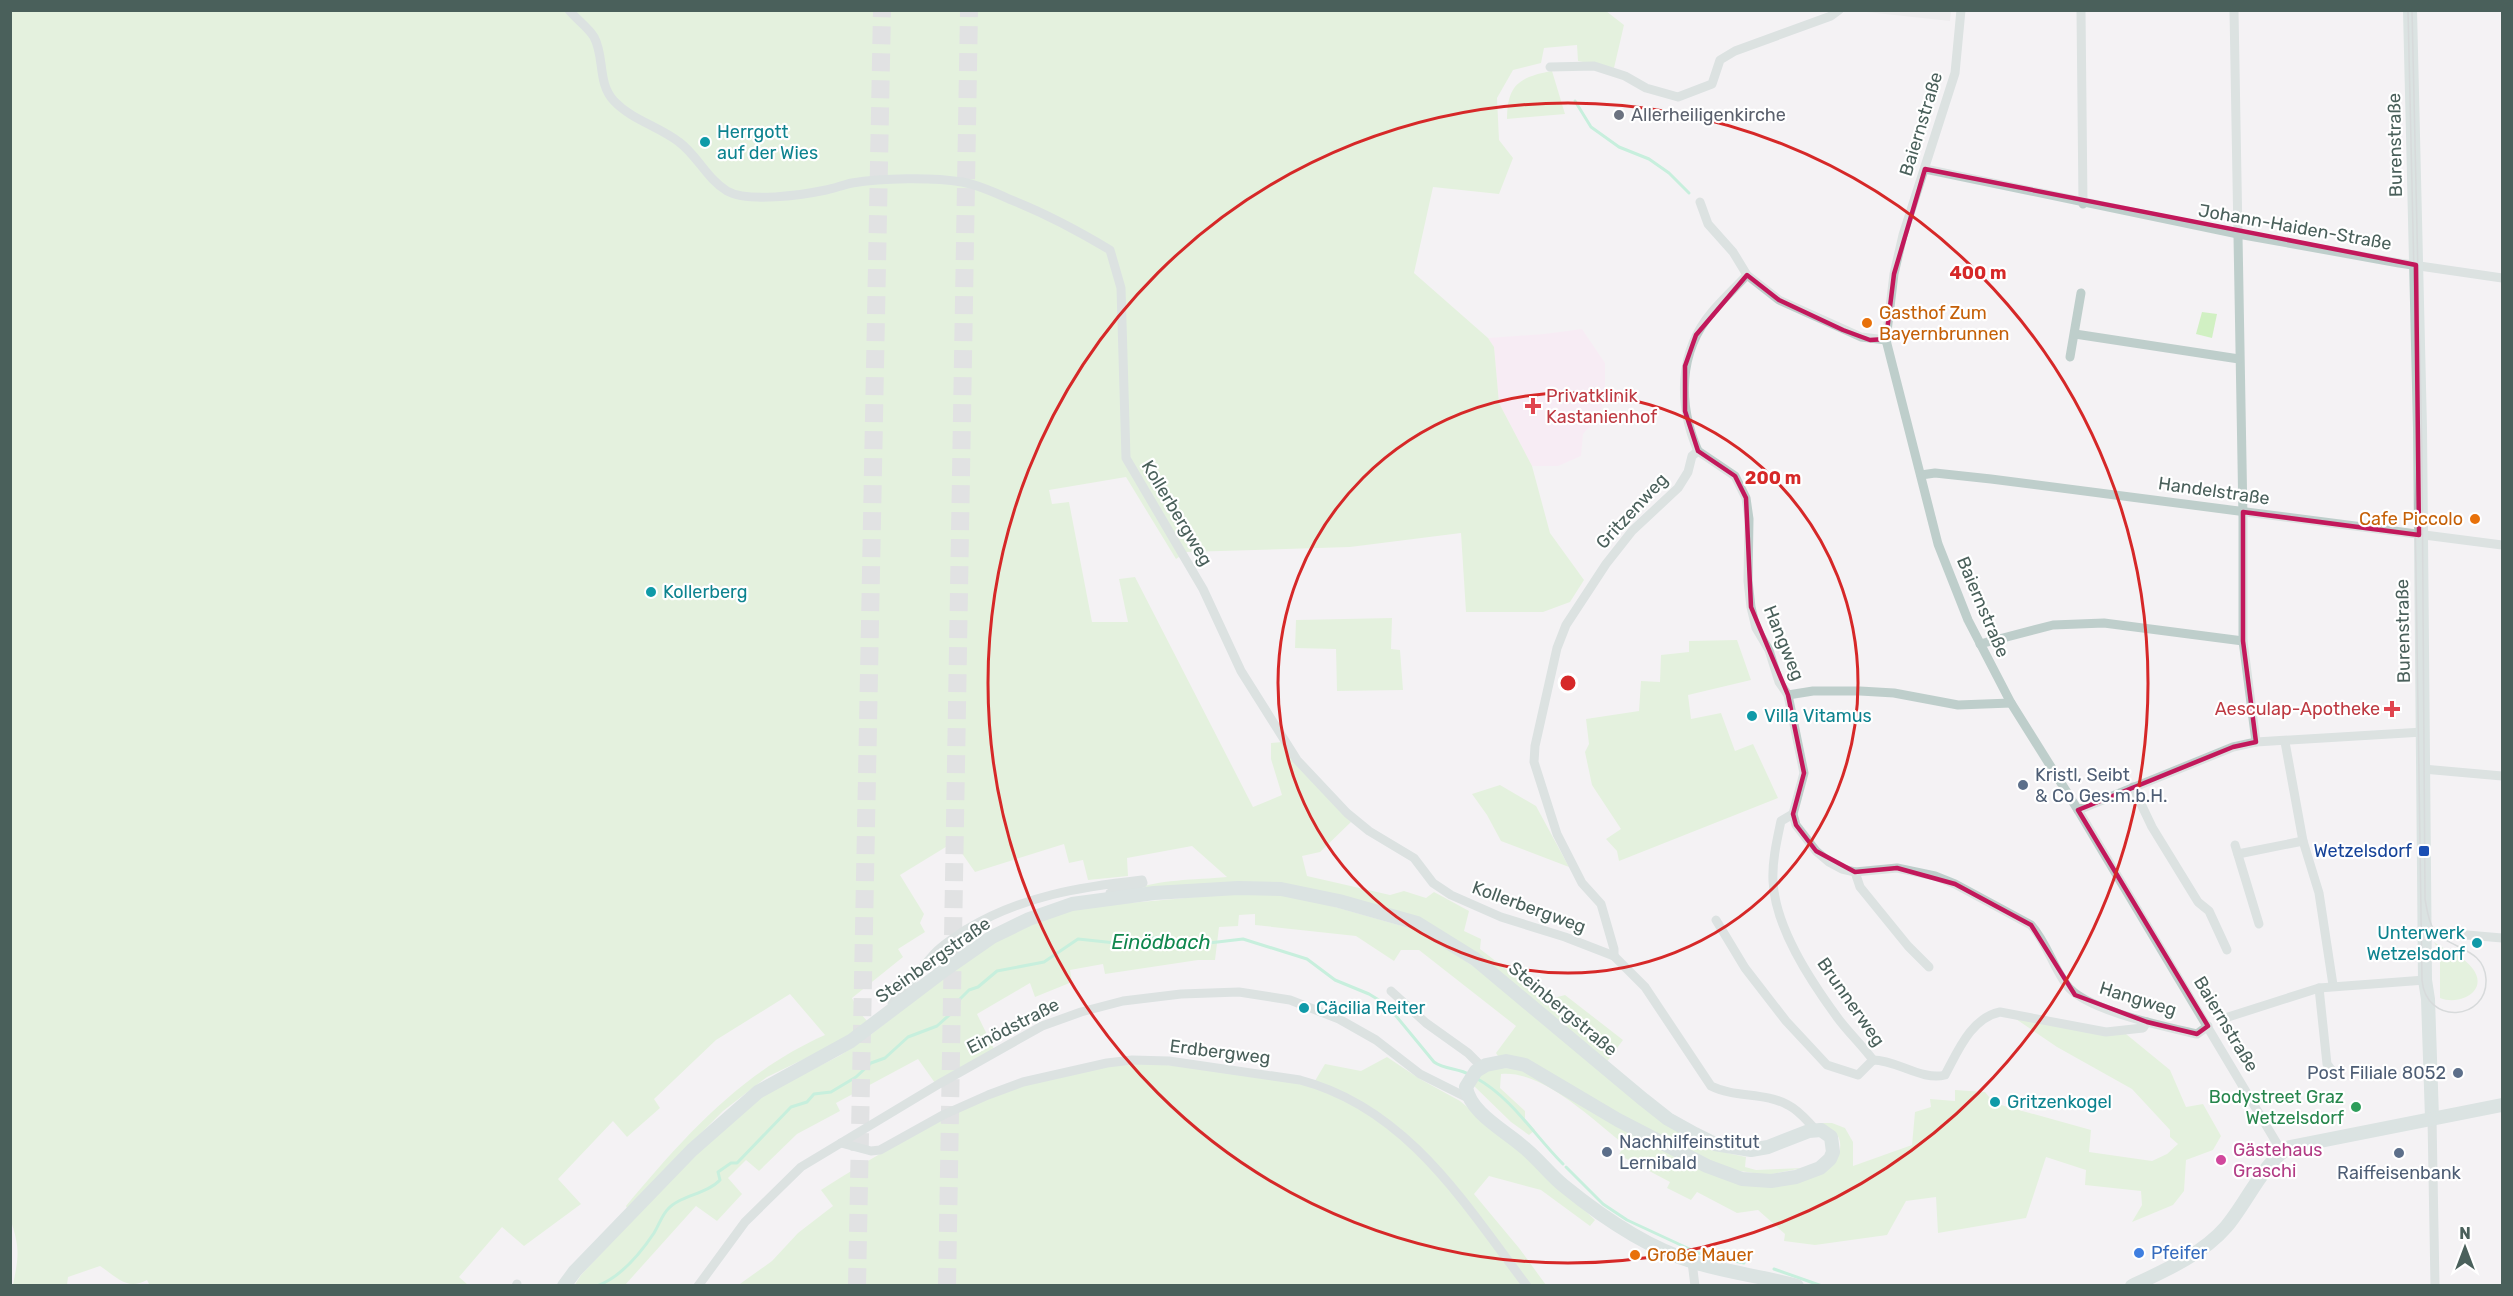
<svg xmlns="http://www.w3.org/2000/svg" width="2513" height="1296" font-family="Rubik,sans-serif">
<style>
.education{fill:#e5e4e5}
.medical{fill:#fbe5f3}
.green{fill:#d1f0c3}
.lines{fill:none;stroke-linecap:round;stroke-linejoin:round}
.stream{stroke:#91ebc0;stroke-width:3}
.highway-tunnel{stroke:#cacece;stroke-width:18;stroke-dasharray:18 9;stroke-linecap:butt}
.street{stroke:#bececb;stroke-width:9}
.secondary{stroke:#bcd0cc;stroke-width:14}
.tram{stroke:#b4bcbc;stroke-width:1.5}
.marked{fill:none;stroke:#c2185b;stroke-width:4.5;stroke-linejoin:round}
.ring{fill:none;stroke:#d62828;stroke-width:3}
.worship-dot{fill:#6b7280;stroke:#fff;stroke-width:2}
.culture-dot{fill:#0f9aa8;stroke:#fff;stroke-width:2}
.food-dot{fill:#e8710a;stroke:#fff;stroke-width:2}
.health-dot{fill:#e0444e;stroke:#fff;stroke-width:2}
.service-dot{fill:#5c6f8a;stroke:#fff;stroke-width:2}
.transit-dot{fill:#1a4fb4;stroke:#fff;stroke-width:2}
.leisure-dot{fill:#2e9e5b;stroke:#fff;stroke-width:2}
.hotel-dot{fill:#d1479c;stroke:#fff;stroke-width:2}
.shop-dot{fill:#3f7fe0;stroke:#fff;stroke-width:2}
.labels{text-anchor:middle;stroke-width:4.5;stroke-linejoin:round;paint-order:stroke}
.worship-label{font-size:18px;fill:#5b616d;stroke:#fff;text-anchor:start}
.street-label{font-size:18px;fill:#4a605b;stroke:#fff}
.culture-label{font-size:18px;fill:#0d838f;stroke:#fff;text-anchor:start}
.food-label{font-size:18px;fill:#c56008;stroke:#fff;text-anchor:start}
.health-label{font-size:18px;fill:#be3a42;stroke:#fff;text-anchor:start}
.service-label{font-size:18px;fill:#4e5e75;stroke:#fff;text-anchor:start}
.transit-label{font-size:18px;fill:#164399;stroke:#fff;text-anchor:end}
.leisure-label{font-size:18px;fill:#27864d;stroke:#fff;text-anchor:end}
.hotel-label{font-size:18px;fill:#b23c85;stroke:#fff;text-anchor:start}
.shop-label{font-size:18px;fill:#366cbe;stroke:#fff;text-anchor:start}
.water-label{font-size:20px;font-style:italic;fill:#10874e;stroke:#fff}
.centre{fill:#d62828;stroke:#fff;stroke-width:3}
.ring-label{font-size:18px;text-anchor:middle;font-weight:bold;fill:#d62828;stroke:#fff;stroke-width:4.5;stroke-linejoin:round;paint-order:stroke}
</style>
<rect width="100%" height="100%" fill="#f4f2f4"/>
<polygon class="education" points="1857,11 1951,10 1951,11 1950,21"/>
<polygon class="medical" points="1582,329 1605,363 1605,390 1600,415 1583,434 1581,456 1558,466 1532,466 1499,403 1494,347 1488,338 1544,334"/>
<g class="green">
<path d="M10 11H1606L1624 25 1614 68 1578 61 1577 45 1544 48 1541 63 1513 70 1497 98 1499 140 1513 158 1499 194 1433 187 1414 273 1488 338 1494 347 1499 403 1532 466 1550 533 1584 580 1570 602 1543 612H1466L1461 533 1350 547 1186 552 1176 559 1126 477 1049 490 1052 504 1069 502 1092 622H1128L1119 579 1135 577 1253 807 1282 795 1271 759V743L1282 742 1351 822 1320 852 1302 856 1307 876 1390 895 1404 891 1426 898 1434 892 1469 911 1464 931 1481 939 1480 949 1546 1000 1565 995 1623 1040 1606 1063 1474 953 1422 920 1312 890 1128 891C1159 879 1194 880 1227 877L1192 846 1127 858 1128 876 1088 880 1083 860 1069 863 1064 844 975 872 954 842 900 875 924 914 920 923 925 932 898 949 903 957 852 998 860 1013 868 1022 833 1045 767 1077 723 1111 627 1208 626 1206C683 1138 741 1072 825 1035L790 994 716 1040 654 1099 660 1108 627 1137 613 1121 558 1179 581 1204 524 1246 502 1227 459 1277 468 1285 150 1286 147 1280C127 1291 117 1277 100 1266L68 1277 67 1285H13C19 1255 20 1248 10 1218Z"/>
<path d="M1552 71 1565 114 1507 119C1507 84 1520 77 1552 71Z"/>
<polygon points="2202,312 2217,314 2212,338 2196,334"/>
<polygon points="1392,618 1391,649 1400,650 1403,690 1337,691 1336,649 1295,648 1296,620"/>
<polygon points="1737,640 1751,680 1688,695 1691,719 1721,713 1735,751 1753,744 1778,798 1619,861 1617,851 1606,839 1621,829 1592,785 1585,752 1589,744 1586,719 1639,711 1641,681 1660,682 1661,655 1689,652 1689,641"/>
<polygon points="1500,785 1536,806 1569,867 1501,841 1487,815 1472,794"/>
<polygon points="1242,893 1275,894 1314,901 1420,931 1479,970 1570,1045 1727,1153 1746,1157 1745,1167 1756,1170 1803,1168 1767,1175 1727,1169 1689,1152 1510,1055 1498,1056 1496,1053 1516,1026 1419,950 1401,950 1394,961 1356,936 1255,925 1255,914 1239,915 1238,926 1219,927 1215,960 1198,960 1105,974 1103,964 1070,970 1072,982 1035,997 1030,983 977,1014 994,1049 935,1083 918,1059 836,1103 840,1111 797,1134 759,1171 746,1160 728,1178 742,1194 717,1221 696,1206 625,1285 574,1286 581,1275 678,1171 764,1094 839,1056 864,1040 953,970 989,945 1055,914 1084,907"/>
<path d="M2434 942C2446 951 2464 956 2473 969 2489 991 2460 1006 2440 998V953Z"/>
<path d="M2010 1015 2126 1034 2170 1070 2186 1107 2203 1104 2221 1136 2213 1150 2186 1160 2184 1191 2173 1205 2132 1222 2142 1205 2141 1191 2085 1185 2086 1170 2046 1157 2026 1218 1938 1233 1936 1197 1906 1201 1887 1235 1815 1245 1784 1241 1785 1234 1758 1210 1737 1213 1697 1192 1691 1200 1667 1188 1670 1182 1619 1155 1624 1144C1591 1119 1543 1070 1501 1074L1500 1088 1525 1111V1119L1535 1130 1529 1135 1511 1122 1474 1086C1483 1062 1511 1067 1530 1073L1749 1184 1836 1161C1846 1140 1838 1129 1817 1123H1832L1845 1128 1853 1142V1166L1912 1145 1915 1112 1931 1107 1930 1099 1955 1101V1090L1985 1092 1994 1103 2091 1130 2089 1152 2152 1161 2167 1154 2178 1144 2170 1137V1130L2132 1089 2057 1047Z"/>
<path d="M1387 1057 1420 1079 1460 1101 1522 1152 1595 1220 1590 1226 1541 1190 1489 1176 1474 1194 1519 1248 1546 1285 737 1286 772 1261 798 1233 833 1206 821 1190C915 1131 1022 1068 1136 1063 1149 1063 1163 1065 1177 1066 1222 1070 1267 1079 1312 1086L1325 1064 1361 1071Z"/>
</g>
<g class="lines">
<g class="stream">
<polyline points="1575,101 1591,127 1619,147 1649,159 1669,173 1689,193"/>
<path d="M1476 1078C1512 1098 1534 1135 1563 1164"/>
<polyline points="1566,1167 1603,1204 1627,1220 1698,1253 1744,1263"/>
<polyline points="1774,1269 1822,1286"/>
<path d="M597 1286C621 1277 640 1254 654 1233 659 1225 662 1215 668 1209 679 1196 707 1194 720 1180L718 1172 731 1163H737L791 1107 807 1102 814 1094 831 1092 856 1077 871 1063 885 1058 908 1037 937 1026 956 1009 960 999 969 990 978 987 997 971 1044 962 1078 939 1125 944 1157 937 1192 945 1243 939 1307 959 1335 980 1369 994 1387 1005 1434 1062C1445 1070 1459 1068 1470 1075"/>
</g>
<g class="highway-tunnel">
<polyline points="857,1286 882,10"/>
<polyline points="947,1286 969,10"/>
</g>
<g class="street">
<path d="M569 10C577 20 588 27 594 37 605 57 597 83 614 101 632 120 658 126 679 142 697 155 707 179 727 191 748 203 802 195 826 190 835 188 843 185 852 183 882 178 932 177 962 182 978 185 994 192 1009 199 1045 213 1077 230 1110 250L1121 288 1126 458 1203 589 1241 671 1297 760 1347 813 1369 831 1414 858 1433 883 1451 895 1501 917 1565 937 1614 956 1645 987 1711 1086C1735 1098 1765 1092 1788 1105 1800 1111 1807 1121 1816 1130"/>
<polyline points="1961,10 1955,73 1903,235 1894,274 1886,340 1938,544 1968,620 2011,703 2078,810 2282,1152"/>
<polyline points="2081,10 2083,204"/>
<polyline points="2234,10 2243,518 2243,641 2256,742"/>
<polyline points="1550,67 1594,66 1625,76 1646,88 1678,97 1712,84 1720,60 1735,51 1831,16 1839,10"/>
<polyline points="1925,169 2238,234 2399,263 2502,278"/>
<polyline points="1700,202 1708,224 1733,252 1747,275 1779,300 1861,337 1886,340"/>
<polyline points="2075,334 2239,359"/>
<polyline points="2070,357 2081,293"/>
<path d="M1698 451 1735 476 1746 498 1749 519 1748 581 1751 607 1756 628 1769 650 1779 682 1788 695 1804 773 1793 814 1796 825 1816 851 1829 862 1842 869 1855 872 1897 868 1935 876 1955 884 2031 925C2047 943 2052 965 2066 984 2083 1010 2167 1027 2197 1034L2208 1026"/>
<path d="M1698 451C1678 405 1678 352 1712 312 1723 299 1736 287 1747 275"/>
<polyline points="1921,475 1935,473 1991,479 2502,545"/>
<polyline points="1980,644 2053,625 2104,623 2243,641"/>
<polyline points="1788,695 1813,691 1860,691 1894,693 1958,705 2011,703"/>
<polyline points="2285,742 2303,841 2319,893 2333,985"/>
<polyline points="2423,769 2502,776"/>
<polyline points="2133,787 2152,827 2198,902 2209,911 2227,950"/>
<polyline points="2078,810 2233,747 2256,742 2423,732"/>
<path d="M1793 814 1781 821C1777 840 1772 861 1773 881 1775 927 1810 980 1837 1017 1848 1032 1862 1045 1873 1060"/>
<polyline points="2235,845 2259,924"/>
<polyline points="2238,854 2303,841"/>
<polyline points="1855,872 1860,887 1908,946 1929,967"/>
<polyline points="1716,920 1745,968 1786,1021 1827,1065 1858,1075 1873,1060"/>
<polyline points="2467,935 2502,938"/>
<polyline points="1614,956 1614,949 1601,904 1582,883 1557,834 1534,762 1535,746 1557,648 1566,625 1606,564 1632,531 1678,488 1688,472 1692,456 1698,451"/>
<polyline points="2319,988 2327,1064 2336,1076"/>
<polyline points="1391,991 1426,1023 1468,1053 1482,1067"/>
<path d="M892 1003C910 987 921 967 937 951 946 942 957 936 967 929 1022 896 1080 887 1142 880L1143 883 1110 893V898"/>
<polyline points="2225,1018 2319,988 2425,980"/>
<path d="M1873 1060C1897 1060 1922 1081 1945 1075 1958 1051 1971 1018 2000 1012L2106 1032 2143 1028 2147 1022"/>
<polyline points="2432,1118 2435,1286"/>
<path d="M841 1143 871 1151 880 1150 943 1115 988 1095 1023 1082 1107 1063 1132 1060 1169 1061 1300 1080C1407 1108 1465 1204 1527 1286"/>
<polyline points="1692,1262 1695,1286"/>
<polyline points="516,1286 517,1284"/>
<polyline points="698,1286 745,1222 801,1167 939,1084 1042,1026 1081,1012 1123,1001 1181,994 1239,992 1290,1000 1339,1019 1376,1040 1420,1074 1468,1098"/>
</g>
<g class="secondary">
<polyline points="2410,10 2420,428 2425,980 2428,999 2432,1118"/>
<path d="M564 1286 575 1271 692 1150 758 1092 851 1041 946 969 992 937 1029 919 1072 904 1154 893 1238 888 1281 889 1339 901 1417 923 1475 959 1644 1100 1668 1119 1695 1134 1715 1144 1751 1150 1768 1147 1809 1131 1821 1130 1831 1137 1833 1152 1830 1159 1820 1168 1796 1177 1771 1181 1742 1179 1707 1166 1618 1120 1525 1065 1506 1061 1486 1065 1476 1071 1466 1087C1470 1112 1502 1129 1521 1145 1537 1157 1549 1174 1564 1186 1602 1217 1647 1248 1694 1262 1728 1273 1763 1276 1797 1286"/>
<path d="M2132 1286C2164 1271 2203 1254 2226 1227 2246 1204 2264 1161 2290 1147L2502 1105"/>
</g>
<path class="tram" d="M2408 10 2418 450 2415 505 2422 980C2426 1026 2488 1021 2486 979 2484 947 2450 950 2434 930 2428 921 2427 909 2425 899L2422 451 2412 10"/>
</g>
<path d="M0 0H2513V1296H0ZM1925 169 2416 265 2419 535 2243 512V641L2256 742 2233 747 2078 810 2208 1026 2197 1034 2147 1022 2075 995 2031 925 1955 884 1897 868 1855 872 1816 851 1796 825 1793 814 1804 773 1788 695 1751 607 1746 498 1735 476 1698 451 1685 411V366L1696 335 1747 275 1779 300 1843 330 1870 340 1886 339 1894 274Z" fill="#f4f2f4" fill-opacity=".55" fill-rule="evenodd"/>
<path class="marked" d="M1925 169 2416 265 2419 535 2243 512V641L2256 742 2233 747 2078 810 2208 1026 2197 1034 2147 1022 2075 995 2031 925 1955 884 1897 868 1855 872 1816 851 1796 825 1793 814 1804 773 1788 695 1751 607 1746 498 1735 476 1698 451 1685 411V366L1696 335 1747 275 1779 300 1843 330 1870 340 1886 339 1894 274Z"/>
<g class="ring">
<circle cx="1568" cy="683" r="290"/>
<circle cx="1568" cy="683" r="580"/>
</g>
<circle class="worship-dot" cx="1619" cy="115" r="6"/>
<g class="culture-dot">
<circle cx="705" cy="142" r="6"/>
<circle cx="651" cy="592" r="6"/>
<circle cx="1752" cy="716" r="6"/>
<circle cx="2477" cy="943" r="6"/>
<circle cx="1304" cy="1008" r="6"/>
<circle cx="1995" cy="1102" r="6"/>
</g>
<g class="food-dot">
<circle cx="1867" cy="323" r="6"/>
<circle cx="2475" cy="519" r="6"/>
<circle cx="1635" cy="1255" r="6"/>
</g>
<g class="health-dot">
<path d="M1530 397h6v6h6v6h-6v6h-6v-6h-6v-6h6z"/>
<path d="M2389 700h6v6h6v6h-6v6h-6v-6h-6v-6h6z"/>
</g>
<g class="service-dot">
<circle cx="2023" cy="785" r="6"/>
<circle cx="2458" cy="1073" r="6"/>
<circle cx="1607" cy="1152" r="6"/>
<circle cx="2399" cy="1153" r="6"/>
</g>
<rect class="transit-dot" x="2418" y="845" width="12" height="12" rx="3"/>
<circle class="leisure-dot" cx="2356" cy="1107" r="6"/>
<circle class="hotel-dot" cx="2221" cy="1160" r="6"/>
<circle class="shop-dot" cx="2139" cy="1253" r="6"/>
<g class="labels">
<g class="worship-label">
<text x="1631" y="121">Allerheiligenkirche</text>
</g>
<g class="street-label">
<text transform="translate(1921 124) rotate(-73)" y="6">Baiernstraße</text>
<text transform="translate(2395 145) rotate(-91)" y="6">Burenstraße</text>
<text transform="translate(2295 227) rotate(10)" y="6">Johann-Haiden-Straße</text>
<text transform="translate(2214 491) rotate(8)" y="6">Handelstraße</text>
<text transform="translate(1632 511) rotate(-47)" y="6">Gritzenweg</text>
<text transform="translate(1177 513) rotate(59)" y="6">Kollerbergweg</text>
<text transform="translate(1983 607) rotate(67)" y="6">Baiernstraße</text>
<text transform="translate(2403 631) rotate(-91)" y="6">Burenstraße</text>
<text transform="translate(1784 643) rotate(68)" y="6">Hangweg</text>
<text transform="translate(1529 907) rotate(20)" y="6">Kollerbergweg</text>
<text transform="translate(933 960) rotate(-35)" y="6">Steinbergstraße</text>
<text transform="translate(2138 999) rotate(17)" y="6">Hangweg</text>
<text transform="translate(1851 1002) rotate(55)" y="6">Brunnerweg</text>
<text transform="translate(1563 1009) rotate(40)" y="6">Steinbergstraße</text>
<text transform="translate(2226 1024) rotate(59)" y="6">Baiernstraße</text>
<text transform="translate(1013 1026) rotate(-27)" y="6">Einödstraße</text>
<text transform="translate(1220 1052) rotate(7)" y="6">Erdbergweg</text>
</g>
<g class="culture-label">
<text x="717" y="138">Herrgott<tspan x="717" dy="21">auf der Wies</tspan></text>
<text x="663" y="598">Kollerberg</text>
<text x="1764" y="722">Villa Vitamus</text>
<text x="2465" y="939" text-anchor="end">Unterwerk<tspan x="2465" dy="21">Wetzelsdorf</tspan></text>
<text x="1316" y="1014">Cäcilia Reiter</text>
<text x="2007" y="1108">Gritzenkogel</text>
</g>
<g class="food-label">
<text x="1879" y="319">Gasthof Zum<tspan x="1879" dy="21">Bayernbrunnen</tspan></text>
<text x="2463" y="525" text-anchor="end">Cafe Piccolo</text>
<text x="1647" y="1261">Große Mauer</text>
</g>
<g class="health-label">
<text x="1546" y="402">Privatklinik<tspan x="1546" dy="21">Kastanienhof</tspan></text>
<text x="2380" y="715" text-anchor="end">Aesculap-Apotheke</text>
</g>
<g class="service-label">
<text x="2035" y="781">Kristl, Seibt<tspan x="2035" dy="21">&amp; Co Ges.m.b.H.</tspan></text>
<text x="2446" y="1079" text-anchor="end">Post Filiale 8052</text>
<text x="1619" y="1148">Nachhilfeinstitut<tspan x="1619" dy="21">Lernibald</tspan></text>
<text x="2399" y="1179" text-anchor="middle">Raiffeisenbank</text>
</g>
<g class="transit-label">
<text x="2412" y="857">Wetzelsdorf</text>
</g>
<g class="leisure-label">
<text x="2344" y="1103">Bodystreet Graz<tspan x="2344" dy="21">Wetzelsdorf</tspan></text>
</g>
<g class="hotel-label">
<text x="2233" y="1156">Gästehaus<tspan x="2233" dy="21">Graschi</tspan></text>
</g>
<g class="shop-label">
<text x="2151" y="1259">Pfeifer</text>
</g>
<g class="water-label">
<text x="1161" y="949">Einödbach</text>
</g>
</g>
<circle cx="1568" cy="683" r="9" class="centre"/>
<g class="ring-label">
<text x="1978" y="279">400 m</text>
<text x="1773" y="484">200 m</text>
</g>
<rect width="2513" height="1296" fill="none" stroke="#4a605b" stroke-width="24"/>
<g transform="translate(2465 1248)" stroke="#ffffff" stroke-width="4.5" paint-order="stroke">
<path d="M0-4.5L10 22L0 15L-10 22Z" fill="#4a605b"/>
<text y="-9" font-size="16" font-weight="bold" text-anchor="middle" fill="#4a605b">N</text>
</g>
</svg>
